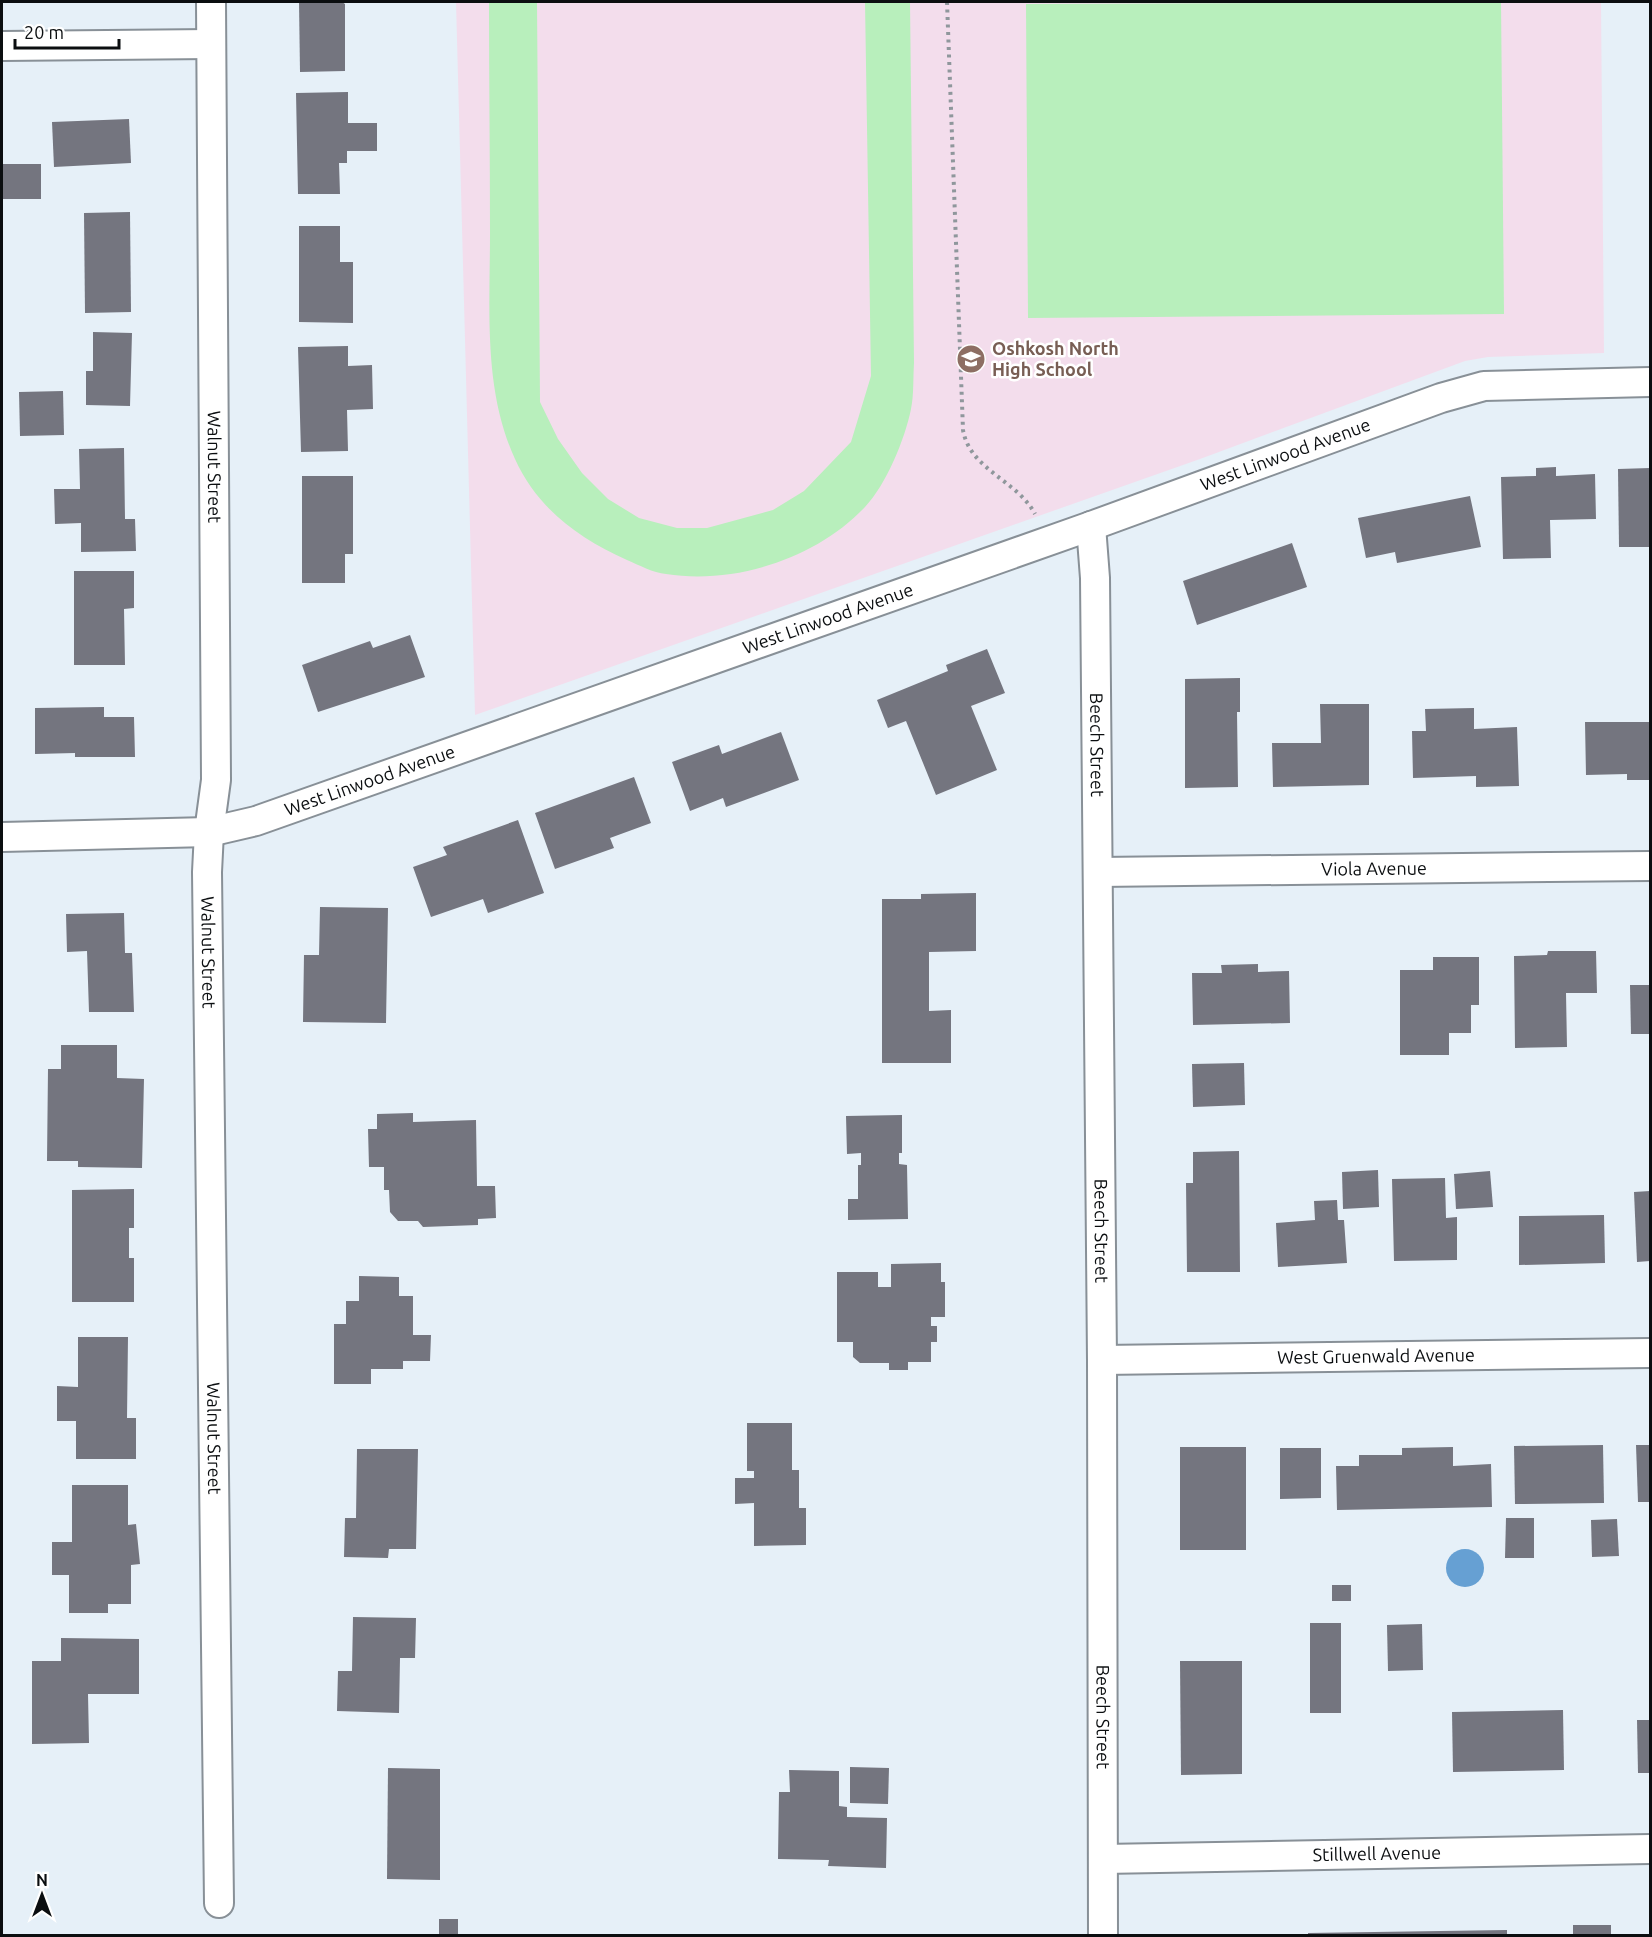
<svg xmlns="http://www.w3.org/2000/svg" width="1652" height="1937" font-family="Ubuntu,sans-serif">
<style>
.education{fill:#f3ddec}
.green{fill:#b8efbc}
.water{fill:#66a0d3}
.building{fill:#74757f}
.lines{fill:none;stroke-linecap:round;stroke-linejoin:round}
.street-casing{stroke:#889097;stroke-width:32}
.path{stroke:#8f979c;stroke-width:4;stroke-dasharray:3 4.5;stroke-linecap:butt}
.street{stroke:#fff;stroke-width:28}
.labels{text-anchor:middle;stroke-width:5;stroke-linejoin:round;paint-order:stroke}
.education-label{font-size:18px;font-weight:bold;fill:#785e54;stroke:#fff;text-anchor:start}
.street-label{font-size:18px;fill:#0b0e10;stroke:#fff}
</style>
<rect width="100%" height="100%" fill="#e6f0f8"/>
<polygon class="education" points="456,2 1601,2 1604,353 1488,357 1465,361 1200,459 475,715"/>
<g class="green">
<path d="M489 2H537L540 402 558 439 582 473 608 499 639 518 677 528H707L773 510 804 491 851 442 871 376 865 2H910L914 363C913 378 914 395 911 409 905 439 886 485 865 507 817 558 735 585 666 574 653 573 639 565 627 560 578 538 538 509 515 459 483 389 490 309 490 234 490 157 489 79 489 2Z"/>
<polygon points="1501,2 1504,314 1028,318 1026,4"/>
</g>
<circle class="water" cx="1465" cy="1568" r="19"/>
<g class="building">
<polygon points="299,2 342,2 345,4 345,71 300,72"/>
<polygon points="348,92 348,123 377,123 377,151 347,151 347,163 339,163 340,194 298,194 296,93"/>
<polygon points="129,119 131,163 54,167 52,122"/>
<rect x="2" y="164" width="39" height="35"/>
<polygon points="130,212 131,312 85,313 84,213"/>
<polygon points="299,226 340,226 340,262 353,262 353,323 299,322"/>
<polygon points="93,332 132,333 130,406 86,405 86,371 93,371"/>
<polygon points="348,346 348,366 372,365 373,409 347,410 348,451 301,452 298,347"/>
<polygon points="63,391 64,435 20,436 19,392"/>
<polygon points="124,448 125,519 135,519 136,551 81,552 81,523 55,524 54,489 80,489 79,449"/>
<polygon points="1556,467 1556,476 1595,474 1596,519 1550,520 1551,558 1503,559 1501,477 1536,476 1536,468"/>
<polygon points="1650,468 1650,547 1619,547 1618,469"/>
<polygon points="302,476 353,476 353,554 345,554 345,583 302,583"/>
<polygon points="1470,496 1481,547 1397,563 1395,552 1366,558 1358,518"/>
<polygon points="1292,543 1307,587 1197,625 1183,581"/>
<polygon points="74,571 134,571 134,608 124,609 125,665 74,665"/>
<polygon points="410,635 425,677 318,712 302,665 370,641 373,648"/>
<polygon points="987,649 1005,693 971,706 997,770 936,795 906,721 888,728 877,700 948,671 946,665"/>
<polygon points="1240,678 1240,712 1237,712 1238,787 1185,788 1185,679"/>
<polygon points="1320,704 1369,704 1369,785 1273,787 1272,743 1321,743"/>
<polygon points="104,707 104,717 134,717 135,757 75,757 75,753 35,754 35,708"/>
<polygon points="1474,708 1474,729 1517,727 1519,786 1476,787 1476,776 1413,778 1412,731 1426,731 1425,709"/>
<polygon points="1585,722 1650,722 1650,780 1627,780 1627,774 1586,775"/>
<polygon points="781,732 799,780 726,807 723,798 690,811 672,762 719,745 722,754"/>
<polygon points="634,777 651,823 610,838 614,848 555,869 535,813"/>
<polygon points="518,820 544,893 488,913 483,899 431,917 413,867 447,855 443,847"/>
<polygon points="976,893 976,951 929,952 929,1011 951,1010 951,1063 882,1063 882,899 921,899 921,894"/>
<polygon points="320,907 388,908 386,1023 303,1022 304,955 319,955"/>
<polygon points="124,913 125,953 132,953 134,1012 89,1012 87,951 67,952 66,914"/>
<polygon points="1548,951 1596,951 1597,993 1566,993 1567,1047 1515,1048 1514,956 1547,955"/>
<polygon points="1433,957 1479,957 1479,1005 1471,1005 1471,1033 1449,1033 1449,1055 1400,1055 1400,970 1433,970"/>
<polygon points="1258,964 1258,972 1289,971 1290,1023 1193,1025 1192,973 1222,973 1221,965"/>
<polygon points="1630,985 1650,985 1650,1034 1631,1034"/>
<polygon points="61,1045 117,1045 117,1078 144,1079 142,1168 78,1167 78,1161 47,1161 48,1069 61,1069"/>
<polygon points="1244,1063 1245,1105 1193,1107 1192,1064"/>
<polygon points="413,1113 413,1122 476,1120 477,1186 495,1186 496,1218 478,1219 478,1225 423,1227 418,1221 398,1221 390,1212 389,1190 384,1190 384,1167 369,1167 368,1129 377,1129 377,1114"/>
<polygon points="902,1115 902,1153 899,1153 899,1164 907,1165 908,1219 848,1220 848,1199 858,1199 858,1165 861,1165 861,1153 847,1154 846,1116"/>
<polygon points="1239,1151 1240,1272 1187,1272 1186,1183 1193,1183 1193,1152"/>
<polygon points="1378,1170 1379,1207 1343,1209 1342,1172"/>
<polygon points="1490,1171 1493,1207 1456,1209 1454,1174"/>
<polygon points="1445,1178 1446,1218 1457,1217 1457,1260 1394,1261 1392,1179"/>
<polygon points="134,1189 134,1228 129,1228 129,1258 134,1258 134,1302 72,1302 72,1190"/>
<polygon points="1650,1191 1650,1261 1637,1262 1634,1192"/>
<polygon points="1337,1200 1338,1220 1344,1220 1347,1263 1278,1267 1276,1223 1315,1220 1314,1201"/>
<polygon points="1604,1215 1605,1263 1519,1265 1519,1216"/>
<polygon points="941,1263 941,1282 945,1282 945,1317 931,1317 931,1326 937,1326 937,1342 931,1342 931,1362 908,1362 908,1370 889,1370 889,1363 860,1363 853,1357 853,1342 837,1342 837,1272 878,1272 878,1287 891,1287 891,1264"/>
<polygon points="359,1276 399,1277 399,1296 413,1296 413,1335 431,1335 430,1361 403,1361 403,1369 371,1369 371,1384 334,1384 334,1324 346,1324 346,1301 359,1301"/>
<polygon points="78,1337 128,1337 127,1418 136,1418 136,1459 76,1459 76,1421 57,1421 57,1386 78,1387"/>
<polygon points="747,1423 792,1423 792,1470 799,1470 799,1508 806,1508 806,1545 754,1546 754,1503 735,1504 735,1478 754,1478 754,1471 747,1471"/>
<polygon points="1603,1445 1604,1503 1515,1504 1514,1446"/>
<polygon points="1636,1445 1650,1445 1650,1502 1638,1502"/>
<rect x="1180" y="1447" width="66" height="103"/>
<polygon points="1453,1447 1453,1466 1491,1464 1492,1507 1337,1510 1336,1466 1359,1466 1359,1455 1402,1455 1402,1448"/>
<polygon points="1280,1448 1321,1448 1321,1498 1280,1499"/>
<polygon points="357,1449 418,1449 416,1549 389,1549 388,1558 344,1557 345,1518 356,1518"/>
<polygon points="72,1485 128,1485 128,1525 136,1524 140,1564 131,1565 131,1604 108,1604 108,1613 69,1613 69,1575 52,1575 52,1542 72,1542"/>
<polygon points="1506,1518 1534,1518 1534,1558 1505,1558"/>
<polygon points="1617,1519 1619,1556 1592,1557 1591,1520"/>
<rect x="1332" y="1585" width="19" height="16"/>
<polygon points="353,1617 416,1618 415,1658 400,1658 399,1713 337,1711 338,1671 352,1671"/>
<rect x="1310" y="1623" width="31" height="90"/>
<polygon points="1422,1624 1423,1670 1388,1671 1387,1625"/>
<polygon points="61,1638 139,1639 139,1694 88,1694 89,1743 32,1744 32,1661 61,1661"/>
<polygon points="1180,1661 1242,1661 1242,1774 1181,1775"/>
<polygon points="1563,1710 1564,1770 1453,1772 1452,1712"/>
<polygon points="1637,1720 1650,1720 1650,1773 1638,1773"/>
<polygon points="850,1767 889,1768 888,1804 850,1803"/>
<polygon points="388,1768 440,1769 440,1880 387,1879"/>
<polygon points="789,1770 839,1771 839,1806 847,1807 847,1817 887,1818 886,1868 828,1866 829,1860 778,1859 779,1792 790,1792"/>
<rect x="439" y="1919" width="19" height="17"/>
<rect x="1573" y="1925" width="38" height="11"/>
<polygon points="1507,1930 1507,1936 1308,1936 1308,1933"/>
</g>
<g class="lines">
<g class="street-casing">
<g id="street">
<path id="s1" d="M211 2 216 780 209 832 207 872 219 1903"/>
<polyline points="2,46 211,44"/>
<path id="s2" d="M1091 526 1095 578 1102 1360 1103 1936"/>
<path id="s3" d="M2 837 209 832 256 821 1091 526 1441 398 1484 386 1650 382"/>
<path id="s4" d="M1098 872 1650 866"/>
<path id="s5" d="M1102 1360 1650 1353"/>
<path id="s6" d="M1103 1859 1650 1849"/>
</g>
</g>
<path class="path" d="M947 2 963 430C970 470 1017 480 1035 514"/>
<use href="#street" class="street"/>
</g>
<defs>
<g id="school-disc" transform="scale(1.5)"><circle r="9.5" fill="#8d6e63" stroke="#fff"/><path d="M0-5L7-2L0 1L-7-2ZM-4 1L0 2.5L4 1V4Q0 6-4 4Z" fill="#fff"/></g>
</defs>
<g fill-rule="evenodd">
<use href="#school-disc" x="971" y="359"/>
</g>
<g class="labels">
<g class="education-label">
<text x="992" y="355">Oshkosh North<tspan x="992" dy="21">High School</tspan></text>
</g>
<g class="street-label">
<text dy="6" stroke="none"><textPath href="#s3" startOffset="1348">West Linwood Avenue</textPath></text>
<text dy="6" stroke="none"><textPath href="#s1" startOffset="465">Walnut Street</textPath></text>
<text dy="6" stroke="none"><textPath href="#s3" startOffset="862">West Linwood Avenue</textPath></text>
<text dy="6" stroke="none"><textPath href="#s2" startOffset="219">Beech Street</textPath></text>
<text dy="6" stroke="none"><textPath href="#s3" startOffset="376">West Linwood Avenue</textPath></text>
<text dy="6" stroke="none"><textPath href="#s4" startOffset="276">Viola Avenue</textPath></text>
<text dy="6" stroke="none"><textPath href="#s1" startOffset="951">Walnut Street</textPath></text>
<text dy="6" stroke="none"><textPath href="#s2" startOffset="705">Beech Street</textPath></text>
<text dy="6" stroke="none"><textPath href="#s5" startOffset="274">West Gruenwald Avenue</textPath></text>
<text dy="6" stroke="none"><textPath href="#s1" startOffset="1437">Walnut Street</textPath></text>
<text dy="6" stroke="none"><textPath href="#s2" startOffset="1191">Beech Street</textPath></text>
<text dy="6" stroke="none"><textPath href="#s6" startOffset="274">Stillwell Avenue</textPath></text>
</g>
</g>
<rect width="1652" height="1937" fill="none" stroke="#0b0e10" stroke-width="6"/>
<g transform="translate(42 1895)" stroke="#ffffff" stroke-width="4.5" paint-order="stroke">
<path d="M0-4.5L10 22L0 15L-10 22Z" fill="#0b0e10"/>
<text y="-9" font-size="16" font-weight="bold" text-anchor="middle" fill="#0b0e10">N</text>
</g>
<path d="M15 39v9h104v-9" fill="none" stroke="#0b0e10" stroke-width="3"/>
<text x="24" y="39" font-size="18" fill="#0b0e10" stroke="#ffffff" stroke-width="4.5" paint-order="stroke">20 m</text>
</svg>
